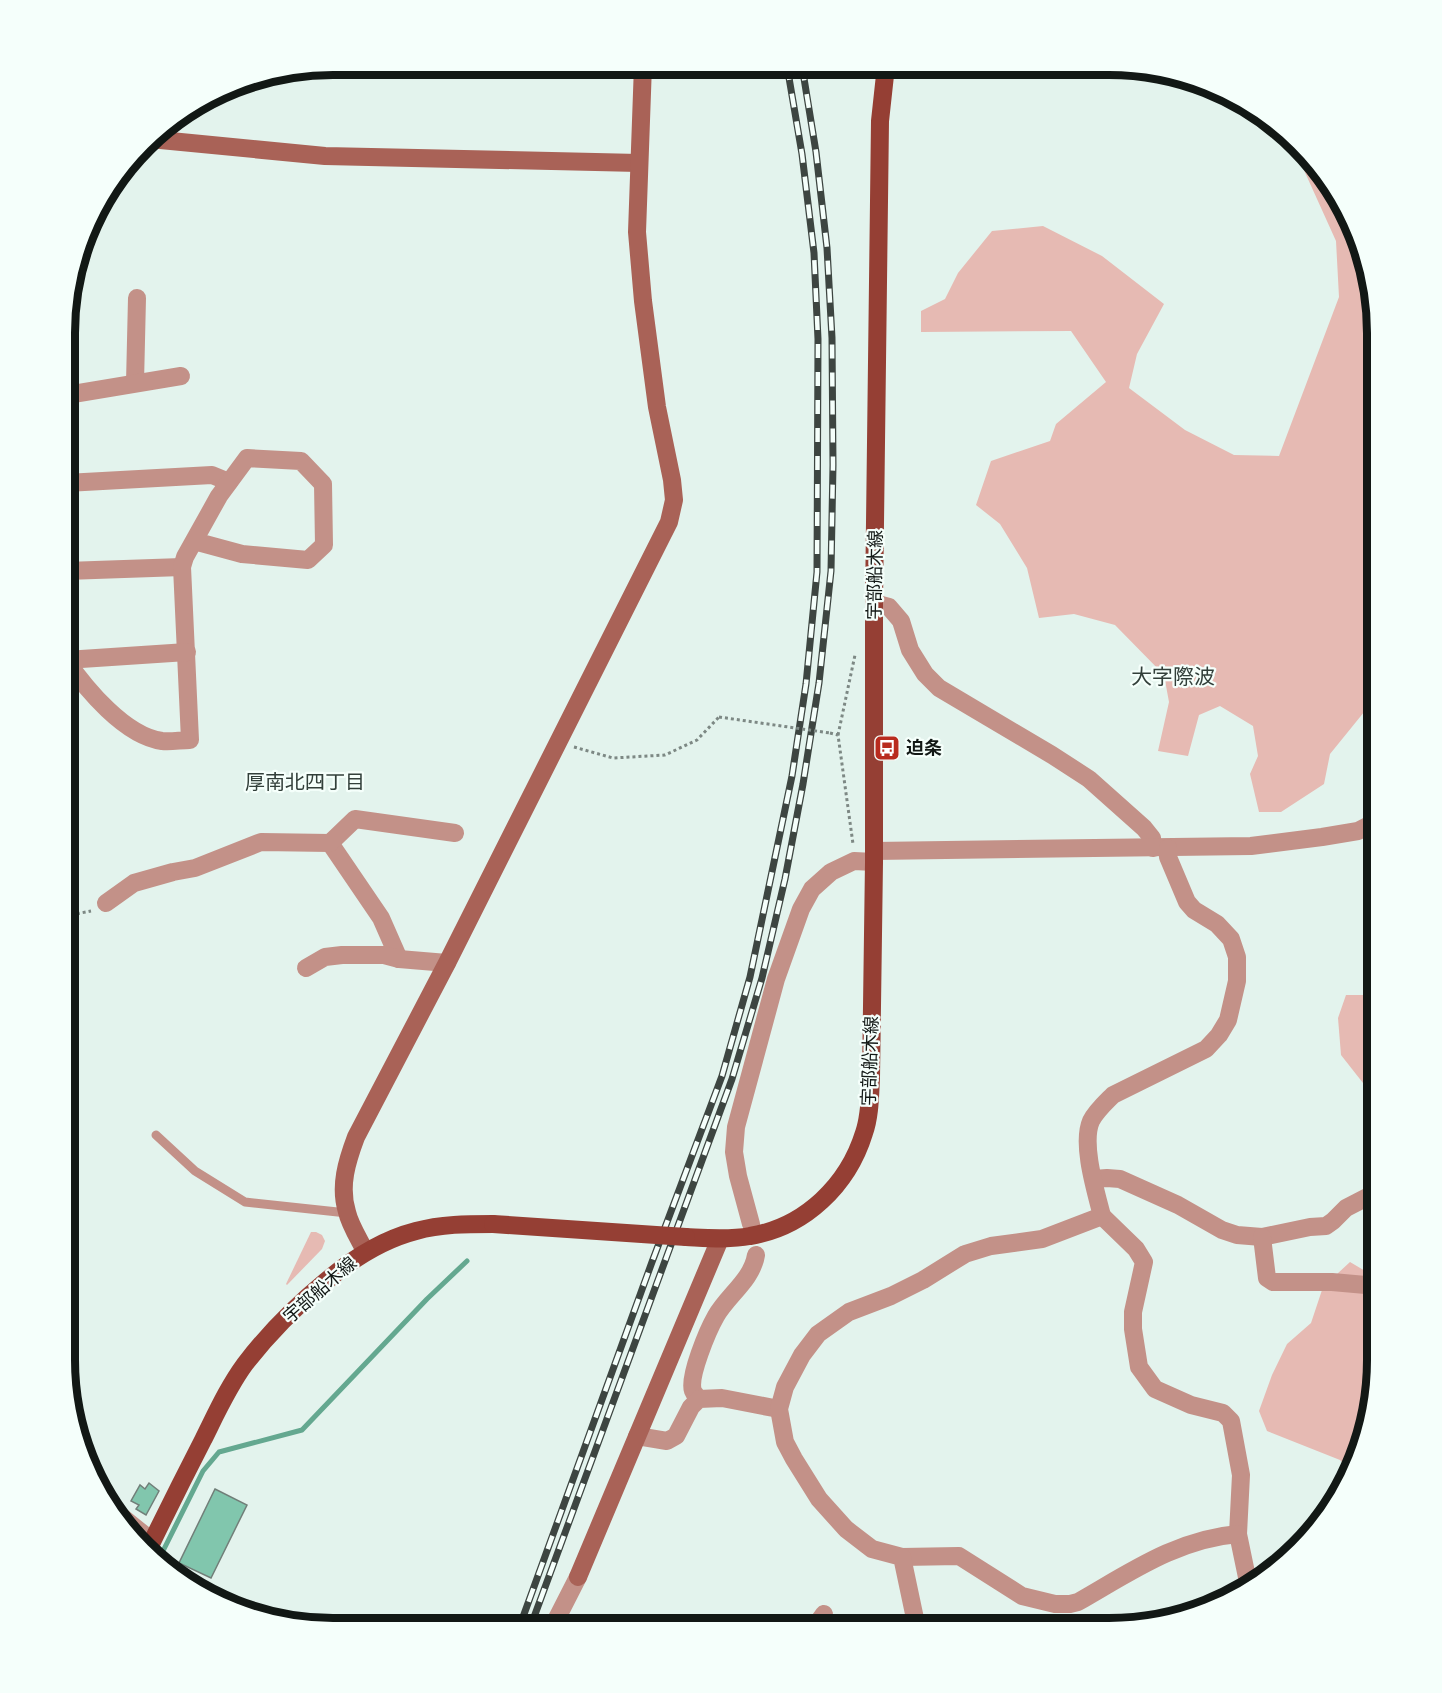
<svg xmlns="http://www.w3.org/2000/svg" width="1442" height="1693" font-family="'Source Sans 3','Noto Sans JP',sans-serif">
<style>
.green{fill:#e6bab3}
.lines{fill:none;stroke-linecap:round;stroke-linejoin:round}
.stream{stroke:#64a890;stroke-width:5}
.building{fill:#81c6ad;stroke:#717f79;stroke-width:1.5}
.path{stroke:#7d8884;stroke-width:3;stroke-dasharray:3 3;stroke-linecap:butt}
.lane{stroke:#c39188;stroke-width:9}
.street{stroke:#c39188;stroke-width:18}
.secondary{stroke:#a96257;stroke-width:18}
.primary{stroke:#953f34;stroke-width:18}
.rail-casing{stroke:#3d4541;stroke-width:7}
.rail{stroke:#f5fffb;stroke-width:4.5;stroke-dasharray:14;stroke-linecap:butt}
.path-bridge{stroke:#7d8884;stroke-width:3;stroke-dasharray:3 3;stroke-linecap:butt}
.primary-bridge{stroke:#953f34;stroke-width:18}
.labels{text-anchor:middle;stroke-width:4.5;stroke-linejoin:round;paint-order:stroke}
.street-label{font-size:18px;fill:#121815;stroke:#f5fffb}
.poi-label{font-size:18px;font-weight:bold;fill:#121815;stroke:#f5fffb;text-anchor:start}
.neighbourhood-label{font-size:20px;fill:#323f3a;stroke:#f5fffb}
.quarter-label{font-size:21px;fill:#323f3a;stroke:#f5fffb}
.rim{fill:none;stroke:#121815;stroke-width:8}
</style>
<rect width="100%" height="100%" fill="#e3f3ed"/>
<g class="green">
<polygon points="1285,139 1341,199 1368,263 1377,333 1377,700 1373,701 1330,754 1324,784 1281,812 1259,812 1250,774 1258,756 1253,726 1220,706 1199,715 1188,756 1158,751 1169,702 1164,675 1115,625 1074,614 1039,618 1027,568 1000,524 976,505 991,461 1050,441 1056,424 1106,382 1071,331 921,332 921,311 945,299 958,273 992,231 1043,226 1102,256 1164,304 1137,354 1129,388 1185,430 1234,455 1279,456 1339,297 1336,241 1303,168"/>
<polygon points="1346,995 1374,995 1377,997 1377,1079 1374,1082 1363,1083 1341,1055 1338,1018"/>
<polygon points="311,1232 316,1232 322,1235 325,1241 322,1249 287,1285 286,1284"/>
<polygon points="1350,1262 1377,1278 1377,1378 1363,1446 1351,1471 1340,1460 1267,1431 1259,1411 1272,1375 1287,1344 1311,1323 1323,1287"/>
</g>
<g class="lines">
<polyline class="stream" points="160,1557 203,1471 219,1452 302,1430 427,1299 467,1261"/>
</g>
<g class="building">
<polygon points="149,1483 159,1491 146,1515 136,1509 139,1505 131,1501 140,1485 145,1489"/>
<polygon points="215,1489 247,1505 211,1578 179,1563"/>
</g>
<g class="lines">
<g class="path">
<polyline points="830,733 838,735 853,844"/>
<polyline points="838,735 855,655"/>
<polyline points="574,747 613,758 665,755 697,740 719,717"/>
<polyline points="65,916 91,911"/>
</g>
<polyline class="lane" points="156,1135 195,1171 245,1202 347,1213"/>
<g class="street">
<polyline points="135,383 137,298"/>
<polyline points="67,395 181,376"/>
<polyline points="66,483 212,475 229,482"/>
<polyline points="66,571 182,567"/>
<polyline points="874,603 889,607 901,621 910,650 925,674 939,688 1052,755 1089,779 1144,828 1152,838 1153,848"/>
<path d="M66 660C86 689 125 736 162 741 171 742 181 740 190 740L182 567 185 557 219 496 247 458 301 461 323 484 324 545 308 560 242 554 194 541"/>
<polyline points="66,660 187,652"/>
<polyline points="330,843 381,918 399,959"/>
<polyline points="874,851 1251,846 1322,837 1358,831 1377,821"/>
<polyline points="106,903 134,883 173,872 195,868 261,842 330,843 355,819 455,833"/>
<polyline points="306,968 325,957 342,955 384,955 399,959 447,963"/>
<polyline points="1094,1179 1107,1178 1120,1179 1178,1205 1222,1230 1237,1235 1262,1237 1310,1227 1326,1226 1333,1221 1346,1208 1377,1192"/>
<polyline points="1102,1216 1136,1249 1144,1262 1133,1312 1133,1329 1139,1367 1155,1389 1191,1405 1223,1413 1231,1421 1241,1475 1238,1534 1249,1587"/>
<polyline points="751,1224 738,1176 734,1152 736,1127 776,979 801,909 812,889 831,872 854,861 874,862"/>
<polyline points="1262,1237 1267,1278 1273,1282 1332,1282 1377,1286"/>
<path d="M699 1399C697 1396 694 1394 693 1391 688 1377 708 1330 716 1316 728 1295 752 1280 756 1255"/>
<polyline points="637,1436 667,1441 676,1436 691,1407 699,1399 722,1398 779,1409"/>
<polyline points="122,1517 152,1541"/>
<path d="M902 1557 959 1556 1022 1596 1055 1604H1070L1078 1602C1129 1573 1177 1539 1238 1534"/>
<polyline points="552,1628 578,1577"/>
<polyline points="814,1628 824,1614"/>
<path d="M917 1628 902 1557 872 1549 846 1529 819 1499 794 1459 785 1442 779 1409 785 1387 802 1355 818 1334 849 1312 891 1296 923 1280 965 1254 991 1246 1042 1239 1102 1216C1096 1192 1081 1144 1091 1121 1096 1111 1105 1103 1113 1095L1206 1049 1219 1035 1228 1020 1237 981V957L1231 939 1217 924 1194 910 1187 902 1168 857V848"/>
</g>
<g class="secondary">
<polyline points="150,139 325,156 639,163"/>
<path d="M365 1251C359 1239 350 1225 347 1212 339 1186 347 1161 356 1137L447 963 669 522 674 500 672 480 657 407 643 301 637 232 643 65"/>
<polyline points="578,1577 720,1239"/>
</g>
<g class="primary">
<path d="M686 1237C707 1238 729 1240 750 1236 805 1227 848 1185 864 1133 870 1116 870 1096 871 1078L874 862V603L880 121 886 66"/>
<path d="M150 1546C167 1511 185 1475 203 1440 216 1414 228 1387 245 1364 268 1334 296 1306 325 1282 352 1259 381 1240 416 1231 441 1224 467 1224 493 1224"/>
</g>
<g class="rail-casing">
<g id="rail">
<polyline points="519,1628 652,1262 722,1076 750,977 792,776 806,684 817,572 818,339 814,253 802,154 787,66"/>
<polyline points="530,1628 732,1079 762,978 785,879 803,784 819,683 831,571 833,465 832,338 827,248 816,152 802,66"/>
</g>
</g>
<use href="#rail" class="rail"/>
<polyline class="path-bridge" points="719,717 830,733"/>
<polyline class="primary-bridge" points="493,1224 686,1237"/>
</g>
<defs>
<g id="bus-square" transform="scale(1.35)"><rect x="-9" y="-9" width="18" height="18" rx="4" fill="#b92b1e" stroke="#f5fffb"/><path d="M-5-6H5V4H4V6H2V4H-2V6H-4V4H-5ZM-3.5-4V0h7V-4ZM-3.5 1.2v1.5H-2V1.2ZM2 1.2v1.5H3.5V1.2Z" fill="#fff"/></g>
</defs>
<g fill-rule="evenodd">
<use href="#bus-square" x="887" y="748"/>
</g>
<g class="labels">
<g class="street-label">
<text transform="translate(875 575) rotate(-89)" y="6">宇部船木線</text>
<text transform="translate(870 1061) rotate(-88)" y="6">宇部船木線</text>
<text transform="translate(320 1290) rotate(-41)" y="6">宇部船木線</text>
</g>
<g class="poi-label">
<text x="906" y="754">迫条</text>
</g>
<g class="neighbourhood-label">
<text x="305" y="789">厚南北四丁目</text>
</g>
<g class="quarter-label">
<text x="1173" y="684">大字際波</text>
</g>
</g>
<path d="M0 0H1442V1693H0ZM333 75H1109A258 258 0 0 1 1367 333V1360A258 258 0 0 1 1109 1618H333A258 258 0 0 1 75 1360V333A258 258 0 0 1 333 75Z" fill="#f5fffb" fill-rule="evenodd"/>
<path class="rim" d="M333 75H1109A258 258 0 0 1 1367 333V1360A258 258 0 0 1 1109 1618H333A258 258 0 0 1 75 1360V333A258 258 0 0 1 333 75Z"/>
</svg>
